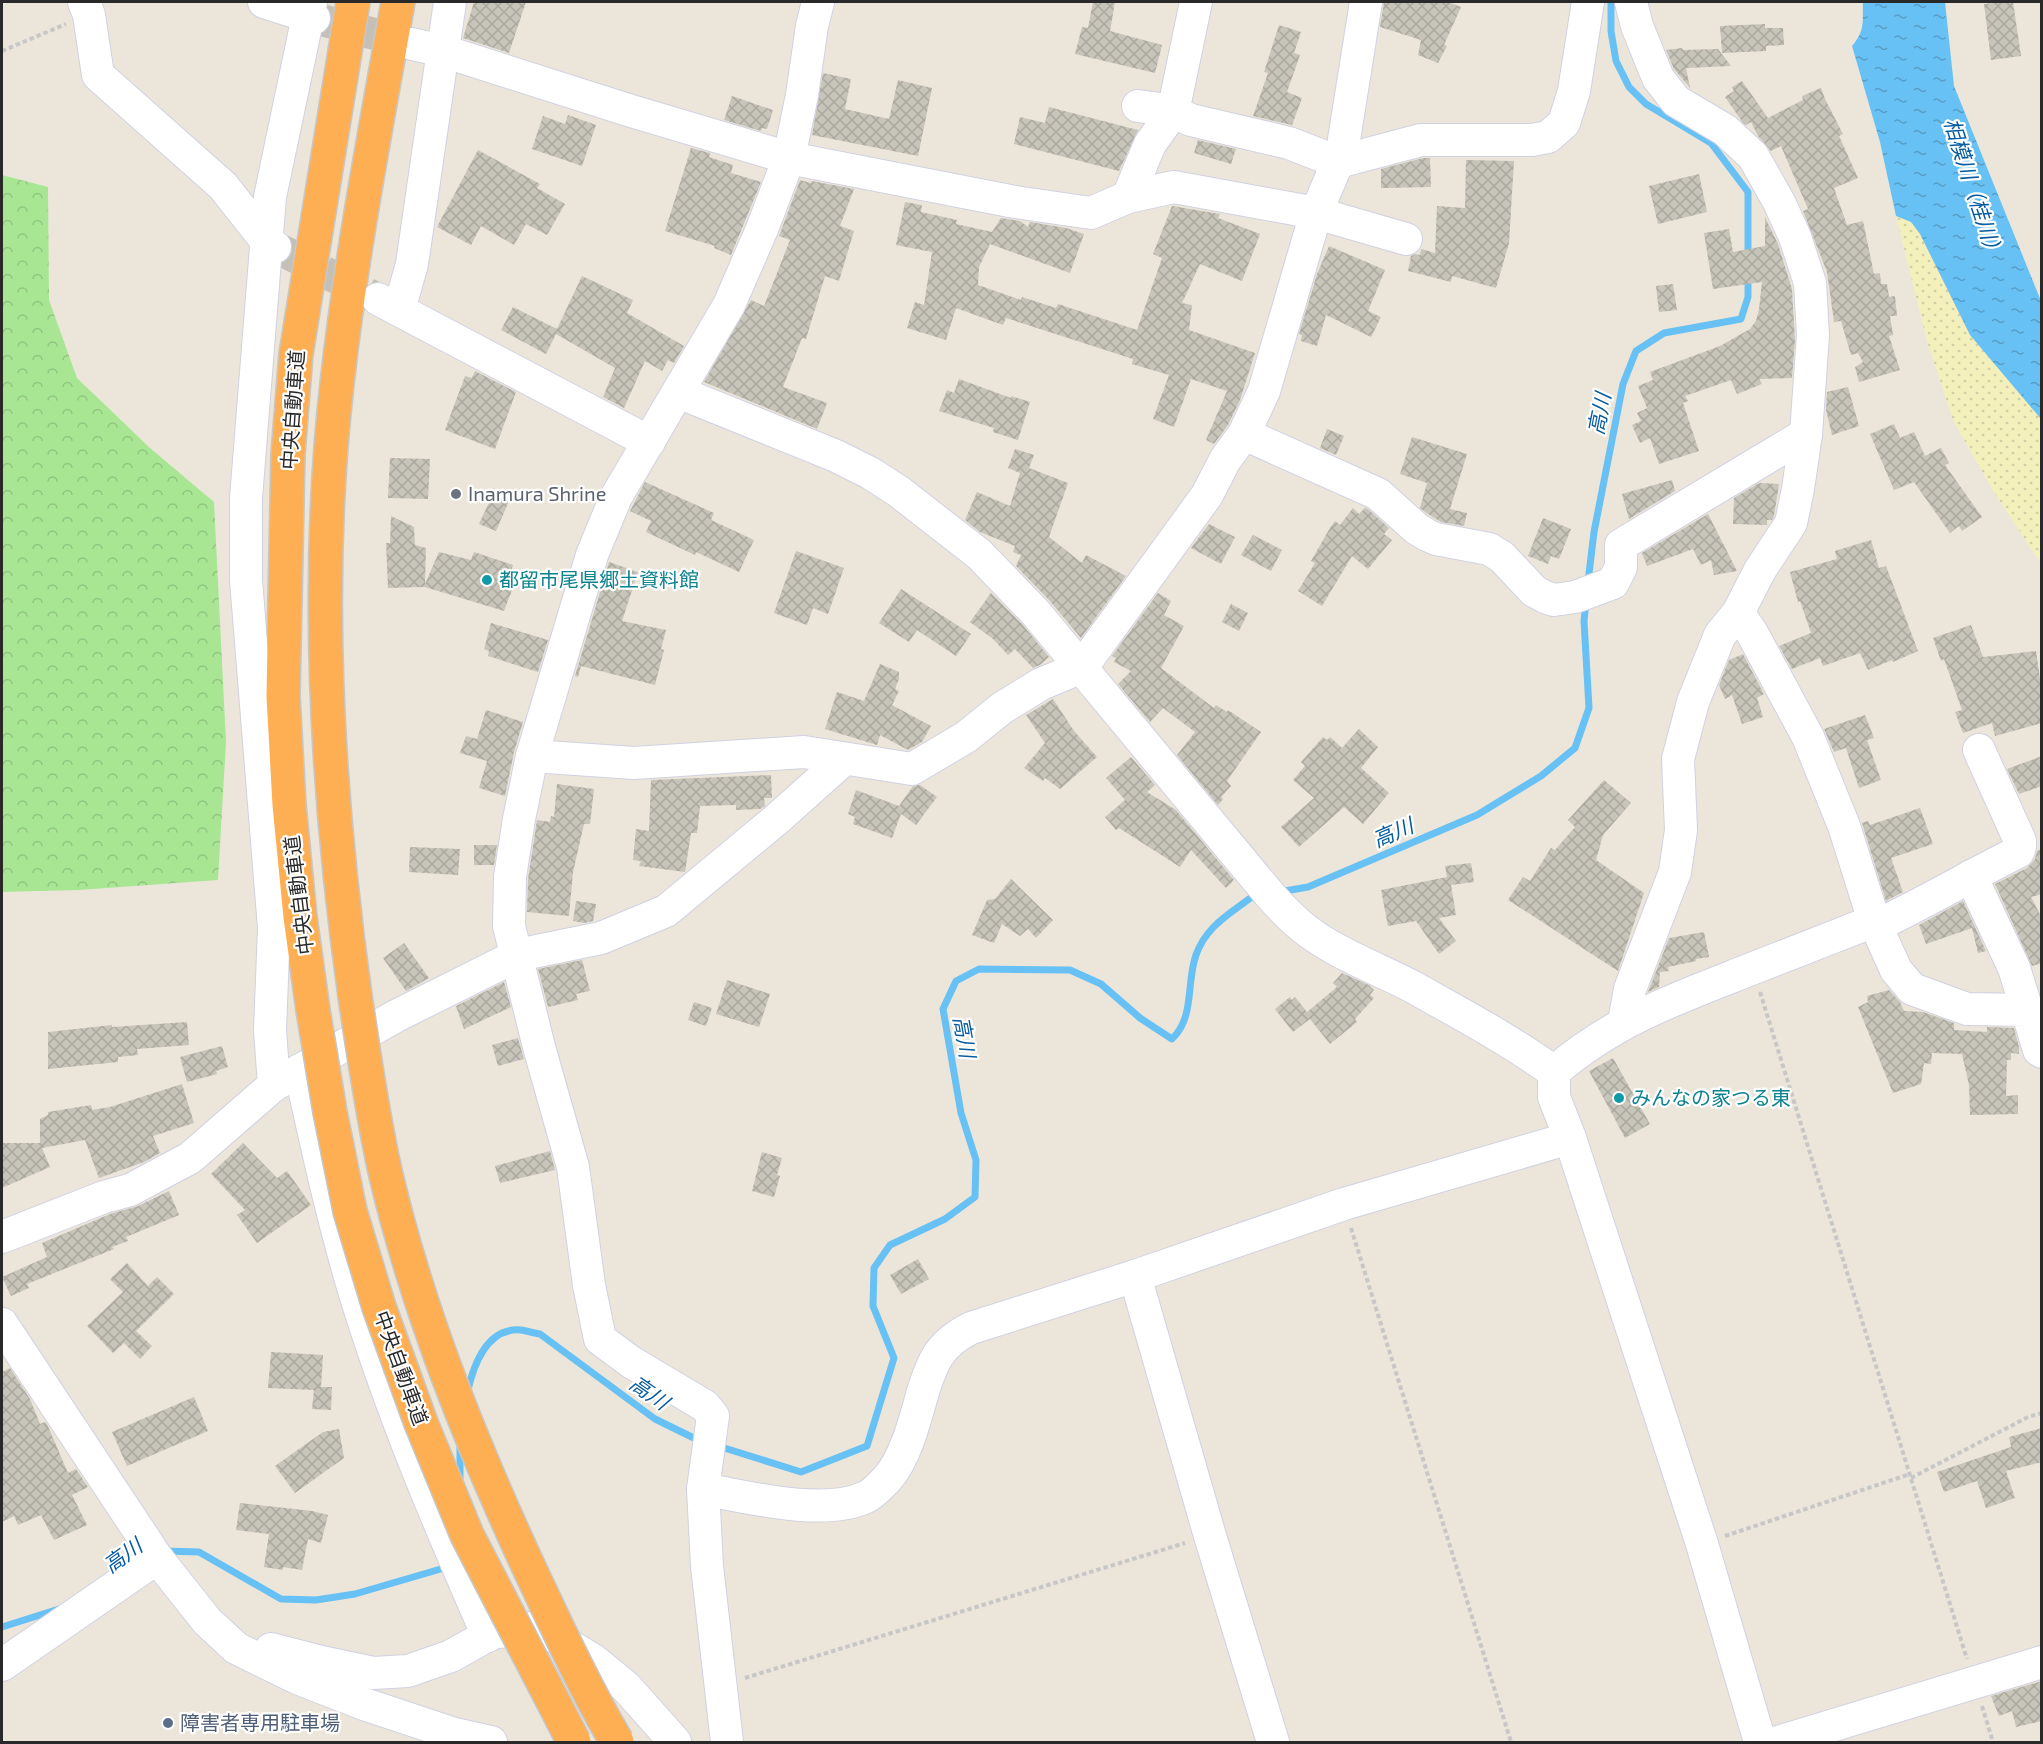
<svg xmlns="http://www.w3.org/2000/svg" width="2043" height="1744" font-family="'Exo 2','Noto Sans JP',sans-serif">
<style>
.forest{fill:url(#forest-crowns)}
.sand{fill:url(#sand-dots)}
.water{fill:url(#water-ripples)}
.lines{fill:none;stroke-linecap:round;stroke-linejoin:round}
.stream{stroke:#68c1f4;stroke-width:7}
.building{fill:url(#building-cross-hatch)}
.minor-tunnel{stroke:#c5c0b7;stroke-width:32;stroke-dasharray:32 16;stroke-linecap:butt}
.minor-casing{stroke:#d0d1e3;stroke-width:34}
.highway-casing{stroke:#c7c7c7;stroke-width:36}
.path{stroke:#c7c7c7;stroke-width:4;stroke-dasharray:4.5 3;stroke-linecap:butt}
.minor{stroke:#fff;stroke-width:32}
.highway{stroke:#ffaf53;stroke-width:33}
.highway-bridge-casing{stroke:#c7c7c7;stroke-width:36;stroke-linecap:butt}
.highway-bridge{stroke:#ffaf53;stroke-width:33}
.worship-dot{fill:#6b7280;stroke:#fff;stroke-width:2}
.culture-dot{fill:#0f9aa8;stroke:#fff;stroke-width:2}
.service-dot{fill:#5c6f8a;stroke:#fff;stroke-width:2}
.labels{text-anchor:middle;stroke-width:4.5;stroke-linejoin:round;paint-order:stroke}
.street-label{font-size:20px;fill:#292929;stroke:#fff}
.worship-label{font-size:20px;fill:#5b616d;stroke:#fff;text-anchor:start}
.culture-label{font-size:20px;fill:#0d838f;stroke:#fff;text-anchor:start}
.service-label{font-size:20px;fill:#4e5e75;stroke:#fff;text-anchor:start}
.water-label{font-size:21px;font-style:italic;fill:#075ca0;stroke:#fff}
</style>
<defs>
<pattern id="forest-crowns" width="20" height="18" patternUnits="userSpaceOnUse" patternTransform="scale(1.5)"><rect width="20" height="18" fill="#a8e694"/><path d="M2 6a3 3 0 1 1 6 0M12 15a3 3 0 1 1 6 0" fill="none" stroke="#91c580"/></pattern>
<pattern id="sand-dots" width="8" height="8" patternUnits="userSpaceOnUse" patternTransform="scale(1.5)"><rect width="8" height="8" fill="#f3f0bc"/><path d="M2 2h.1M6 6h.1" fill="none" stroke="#d0cea2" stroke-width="1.8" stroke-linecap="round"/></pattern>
<pattern id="water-ripples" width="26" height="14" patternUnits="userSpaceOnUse" patternTransform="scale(1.5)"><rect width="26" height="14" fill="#68c1f4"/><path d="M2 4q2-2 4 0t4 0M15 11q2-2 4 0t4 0" fill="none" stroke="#569dc6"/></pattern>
<pattern id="building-cross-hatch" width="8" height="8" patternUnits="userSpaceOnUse" patternTransform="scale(1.5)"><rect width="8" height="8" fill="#c7c4b9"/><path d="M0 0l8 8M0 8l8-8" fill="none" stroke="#aba89f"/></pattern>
</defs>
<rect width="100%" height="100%" fill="#ece6da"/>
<polygon class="forest" points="2,175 48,187 49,300 77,378 150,448 214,502 226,742 218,880 79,890 2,892"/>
<polygon class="sand" points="1896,216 1911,222 1920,234 1970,335 2041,419 2041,564 1992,489 1953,420 1927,341"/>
<path class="water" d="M1863 2H1945L1954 86 2041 301V419L1970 335 1920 234 1911 222 1896 216 1880 142 1852 46C1866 29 1862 22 1863 2Z"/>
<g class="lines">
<g class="stream">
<polyline points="1611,2 1611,31 1616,61 1629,87 1646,104 1711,143 1748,192 1748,257"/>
<polyline points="1588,582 1594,532 1623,384 1636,351 1664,333 1741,319 1748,297 1748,277"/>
<polyline points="1279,892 1308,887 1477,815 1541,776 1575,748 1589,708 1584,621 1586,602"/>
<path d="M467 1394C473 1366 486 1327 521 1330 527 1331 534 1333 540 1334L655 1419 702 1442"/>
<polyline points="460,1443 460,1480"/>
<path d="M718 1446 801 1472 867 1446 894 1358 873 1306 874 1268 890 1245 945 1219 975 1197 976 1160 961 1113 943 1009 956 981 979 969 1070 970 1101 984 1140 1018 1172 1039C1195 1017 1186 983 1196 955 1206 926 1230 914 1253 896L1259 895"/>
<polyline points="164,1551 199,1552 281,1599 316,1600 355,1594 451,1566"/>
<polyline points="2,1627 59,1609"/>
</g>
</g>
<g class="building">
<polygon points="474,2 526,2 509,53 463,38"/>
<polygon points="1093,2 1115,2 1110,31 1162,45 1155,73 1075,54 1082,27 1088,28"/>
<polygon points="1384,2 1448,2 1461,7 1444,45 1447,46 1438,63 1418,55 1421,40 1380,27"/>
<polygon points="2001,2 2013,2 2021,56 1991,60 1984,4"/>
<polygon points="1765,24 1765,28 1783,28 1784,45 1766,46 1766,51 1722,53 1720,26"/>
<polygon points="1279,25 1301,32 1294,53 1300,55 1287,92 1302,98 1292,125 1253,116 1268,73 1264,72"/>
<polygon points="1682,48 1683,50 1718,49 1731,66 1686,68 1690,88 1674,69 1666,50"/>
<polygon points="823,73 851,79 845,109 889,119 898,80 932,88 918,156 812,135"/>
<polygon points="1742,81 1768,118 1803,100 1802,96 1821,88 1825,99 1843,134 1839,136 1858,178 1834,188 1847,225 1863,221 1874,274 1880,273 1881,284 1887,284 1889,297 1895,296 1897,316 1890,316 1893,335 1889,336 1900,370 1859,382 1855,367 1863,362 1858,353 1851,355 1841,321 1834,322 1827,272 1803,211 1808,209 1781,146 1771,151 1758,136 1751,122 1746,125 1743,123 1725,97 1734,91 1732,87"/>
<polygon points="732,96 773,110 767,129 762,128 761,131 724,120"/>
<polygon points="1049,107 1138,130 1119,171 1014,144 1020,117 1045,123"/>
<polygon points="568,115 596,125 582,166 532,149 543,116 565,124"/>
<polygon points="1198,140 1236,149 1231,164 1194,153"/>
<polygon points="691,148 710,153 709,157 733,165 731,173 761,182 731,255 714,248 715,246 665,231"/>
<polygon points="478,150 540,184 537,188 565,204 547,235 526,224 514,245 481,226 471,245 437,227"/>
<polygon points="1423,158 1430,158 1431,187 1381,188 1381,169"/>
<polygon points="1466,160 1514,161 1509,243 1496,288 1452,276 1451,282 1408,271 1411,256 1415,254 1420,255 1421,249 1435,253 1437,206 1465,208"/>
<polygon points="1699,174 1707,212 1658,224 1649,186"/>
<polygon points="800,180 811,183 812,181 854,189 840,226 854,231 839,281 825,276 806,339 802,338 783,387 827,403 817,429 704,382 751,300 764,306 790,240 779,236"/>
<polygon points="905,202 922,205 921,212 957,220 956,224 992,232 1001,218 1020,221 1028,227 1030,222 1066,228 1084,234 1070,273 990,244 979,267 978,285 1021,300 1022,297 1056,308 1058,304 1137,330 1162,258 1153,254 1172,206 1220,214 1218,218 1260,234 1242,281 1200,264 1182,303 1192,305 1189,330 1255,353 1240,400 1228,425 1214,444 1206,440 1227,391 1191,379 1174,427 1153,419 1169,375 1132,364 1133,359 1006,318 1003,325 956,308 946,340 907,328 915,302 924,305 932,252 896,245"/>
<polygon points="1765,217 1778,244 1792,289 1795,340 1792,378 1759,379 1762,384 1737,394 1731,380 1685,396 1688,401 1683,403 1699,451 1659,464 1650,438 1640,443 1632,425 1641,421 1637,413 1647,408 1638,386 1653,380 1650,372 1720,346 1750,329 1756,321 1759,309 1762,282 1713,289 1704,233 1729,229 1733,252 1765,246"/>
<polygon points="1329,246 1385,270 1368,311 1381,317 1371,337 1326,315 1317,346 1301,341 1302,335 1299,334 1317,274"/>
<polygon points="582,276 633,300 627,313 684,346 674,363 668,360 662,371 645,361 624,408 603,397 615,368 556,334 546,354 501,330 513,307 557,329"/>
<polygon points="1673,284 1677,310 1659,312 1656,286"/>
<polygon points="475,371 516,392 495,449 445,430 465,376 472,378"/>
<polygon points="959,379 1011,398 1011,396 1030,402 1018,440 993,432 994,428 939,411 947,390 954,393"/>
<polygon points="1848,387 1859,426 1832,435 1826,410 1827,392"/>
<polygon points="1894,424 1900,438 1914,432 1925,456 1941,448 1949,463 1945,465 1982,517 1962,531 1959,526 1950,533 1914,482 1894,490 1870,434"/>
<polygon points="1327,429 1344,436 1336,455 1320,448"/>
<polygon points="1412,437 1467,454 1450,509 1467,513 1464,526 1441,522 1428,514 1420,508 1427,483 1400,474"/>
<polygon points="1015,449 1034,455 1029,468 1068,483 1049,537 1082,563 1086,555 1126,576 1081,638 1049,600 1016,566 1021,555 1013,552 1015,546 980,532 965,520 977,492 1010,506 1020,473 1008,468"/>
<polygon points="390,458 430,459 428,499 388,498"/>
<polygon points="1672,480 1675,491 1629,519 1622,494"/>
<polygon points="645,482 714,513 711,520 754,540 739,572 696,552 695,555 646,532 651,521 630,511"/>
<polygon points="1759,483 1779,484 1774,516 1772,520 1767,520 1767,525 1733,524 1734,498"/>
<polygon points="493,494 509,501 496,531 479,524"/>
<polygon points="1353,508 1359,514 1365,508 1368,509 1389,528 1384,534 1392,540 1368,569 1352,556 1322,606 1298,591 1315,563 1311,561 1330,528 1335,521 1340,525"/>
<polygon points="1708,514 1737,571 1714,575 1711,560 1701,565 1693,549 1647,566 1642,553"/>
<polygon points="391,516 414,527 415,545 426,548 425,584 439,552 471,560 474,552 513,565 507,582 514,585 504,611 425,587 388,588 386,543 390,543"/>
<polygon points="1543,518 1571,529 1559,559 1551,556 1548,564 1528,556"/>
<polygon points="1209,524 1235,537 1221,564 1191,548"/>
<polygon points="1253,535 1282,550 1271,571 1241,555"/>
<polygon points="1871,540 1879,568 1886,566 1918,651 1893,662 1892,660 1868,670 1860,653 1823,666 1820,658 1792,669 1779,646 1811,633 1800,601 1798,602 1790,572 1837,559 1835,551"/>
<polygon points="796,551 844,568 828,614 813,608 807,625 774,613"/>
<polygon points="609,562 638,572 622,621 666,630 661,649 664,650 655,685 581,666 578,677 575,676"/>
<polygon points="901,589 971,634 956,656 917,630 909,642 879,623"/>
<polygon points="991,593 1022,624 1049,657 1040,665 1033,668 1015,649 1008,655 993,639 970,622"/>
<polygon points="1158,593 1171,601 1164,615 1184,626 1161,668 1214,708 1216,705 1227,712 1228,710 1261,732 1227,781 1231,786 1221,797 1223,799 1218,805 1177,755 1195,732 1163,708 1150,722 1118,684 1131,671 1114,662 1116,658 1112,656"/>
<polygon points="1231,604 1248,613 1239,631 1222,622"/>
<polygon points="491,623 548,640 538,672 488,656 489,651 484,649"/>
<polygon points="1971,625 1983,657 2036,651 2042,693 2042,723 1995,736 1992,723 1963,733 1955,712 1962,710 1944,659 1941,661 1933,638"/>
<polygon points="1743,654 1764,694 1757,698 1763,717 1742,724 1732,695 1725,699 1719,685 1729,660"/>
<polygon points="880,664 899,672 899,679 895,689 899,691 892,705 931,726 922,742 908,750 880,735 877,745 825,729 837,692 864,701"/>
<polygon points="1053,699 1074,731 1097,757 1060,789 1045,778 1043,781 1024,768 1045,743 1026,715"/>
<polygon points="486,710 523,722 514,752 505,796 479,788 487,761 460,753 466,736 477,739"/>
<polygon points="1865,715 1874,738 1867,740 1881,780 1859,788 1846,748 1834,752 1824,729"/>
<polygon points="1359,729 1378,747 1361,768 1389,793 1363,824 1344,807 1299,847 1281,827 1314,798 1293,780 1305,766 1301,762 1323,737 1327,740 1330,737 1342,748"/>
<polygon points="2042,756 2042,786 2019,794 2007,769"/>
<polygon points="1131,757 1155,785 1147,792 1176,810 1234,880 1226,888 1191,850 1180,867 1119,828 1116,830 1105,817 1125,800 1106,778"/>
<polygon points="771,775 772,798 764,798 765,806 760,809 736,810 736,805 700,806 697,833 691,833 685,872 639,866 641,861 633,860 636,829 649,831 651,780"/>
<polygon points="1604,780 1631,803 1603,835 1596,860 1644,893 1618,971 1508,900 1523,877 1530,881 1551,848 1555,850 1575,827 1568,820"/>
<polygon points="557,784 594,789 590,824 584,824 573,872 569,916 527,912 528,879 537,820 550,822 551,816 554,817"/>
<polygon points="920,785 937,797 916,825 901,814 892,838 853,824 855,817 848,814 856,790 899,806 913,786"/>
<polygon points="1920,808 1933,844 1891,858 1903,892 1886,901 1862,823 1868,821 1870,825"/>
<polygon points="474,845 497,845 494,865 474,865"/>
<polygon points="410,847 460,849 458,875 409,872"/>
<polygon points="2042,849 2042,894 2031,897 2042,918 2042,963 2032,966 1995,884 2027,868 2035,859 2037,851"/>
<polygon points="1471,863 1474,882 1451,885 1456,915 1439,918 1456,941 1439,954 1416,921 1388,926 1381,890 1447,877 1445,866"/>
<polygon points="1011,879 1053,920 1036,938 1028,929 1020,936 1002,924 994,943 972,935 987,900 995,899"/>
<polygon points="576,901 596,904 593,921 584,923 573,921"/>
<polygon points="1963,901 1986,951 1978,953 1972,928 1926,944 1919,925"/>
<polygon points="1704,932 1709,957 1696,959 1696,961 1668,967 1669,971 1660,972 1659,987 1648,992 1669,938"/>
<polygon points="404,943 429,978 406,991 383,958"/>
<polygon points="582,960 590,991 576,994 578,1000 548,1007 538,969"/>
<polygon points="1342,973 1369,985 1374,990 1370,995 1374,998 1355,1019 1357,1022 1330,1044 1310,1019 1293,1032 1275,1009 1290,997 1292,1000 1295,997 1307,1012 1337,987 1333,983"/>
<polygon points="727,980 770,994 759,1027 716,1014"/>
<polygon points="504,982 511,1007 464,1029 456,1006"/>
<polygon points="1889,990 1900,1002 1904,1011 1923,1012 1954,1023 1954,1030 1987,1032 1987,1027 2014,1028 2019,1047 2019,1054 2011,1053 2011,1060 2007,1060 2006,1096 2018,1095 2018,1114 1970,1115 1969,1085 1962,1054 1932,1053 1931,1064 1924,1063 1921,1084 1893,1093 1858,1007 1868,1002 1867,996"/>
<polygon points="694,1002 712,1008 706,1026 688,1020"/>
<polygon points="187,1022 189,1045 137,1049 138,1055 118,1057 118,1062 48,1069 48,1032 112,1025 112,1027"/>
<polygon points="518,1038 524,1059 498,1066 492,1045"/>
<polygon points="222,1046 228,1067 216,1071 217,1074 187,1082 180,1057"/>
<polygon points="1613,1058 1650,1124 1625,1138 1589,1071"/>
<polygon points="182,1084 194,1123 153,1136 160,1153 144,1162 99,1178 85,1140 42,1148 50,1167 2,1188 2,1143 40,1143 40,1119 48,1115 48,1112 91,1105 92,1110 110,1107"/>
<polygon points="243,1143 277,1178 287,1171 311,1205 257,1243 237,1215 245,1210 211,1174"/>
<polygon points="550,1151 555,1170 500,1183 495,1166"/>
<polygon points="762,1152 782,1158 777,1175 780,1176 774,1197 752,1191"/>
<polygon points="169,1191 179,1215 126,1237 128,1241 112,1247 114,1249 27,1284 29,1288 11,1296 2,1277 47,1257 42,1243 110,1214 138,1206"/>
<polygon points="918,1259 929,1279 901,1294 890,1275"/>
<polygon points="127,1263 148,1286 157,1277 174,1294 136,1331 152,1346 140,1359 124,1343 113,1353 87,1326 123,1292 110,1279"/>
<polygon points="271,1352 323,1355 321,1387 332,1387 331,1410 312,1409 314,1390 268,1388"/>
<polygon points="10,1368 30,1399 40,1424 45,1422 47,1424 68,1473 76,1469 88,1487 72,1495 87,1525 54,1540 41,1515 18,1525 14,1516 2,1522 2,1372"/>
<polygon points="194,1397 208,1431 127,1466 112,1432"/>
<polygon points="2042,1428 2042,1462 2006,1471 2015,1498 1986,1508 1977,1481 1944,1492 1937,1472 2011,1447 2009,1437"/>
<polygon points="339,1429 344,1458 295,1493 275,1466 323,1432"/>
<polygon points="240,1503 312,1511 328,1515 321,1543 308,1539 302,1570 283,1567 283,1570 264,1567 269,1534 236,1530"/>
<polygon points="2042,1681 2042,1721 2016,1727 2012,1711 1999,1716 1991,1696"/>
</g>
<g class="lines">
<g class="minor-tunnel">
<polyline points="314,18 412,44"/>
<polyline points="281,250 372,296"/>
</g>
<g class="minor-casing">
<g id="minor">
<polyline points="84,2 89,15 98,75 223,186 268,243 275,247"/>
<polyline points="264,2 314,18"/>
<polyline points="412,44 443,51 628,110 789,158 1015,202 1091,213 1128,197 1174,187 1316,213 1406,239"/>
<polyline points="1138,106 1168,110 1191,120 1289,143 1338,162 1421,140 1532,140 1548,137 1564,123 1574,91 1588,2"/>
<polyline points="1128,197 1150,144 1173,112 1196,2"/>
<polyline points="378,299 649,442"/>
<polyline points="399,310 412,264 450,2"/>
<path d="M678 392 836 456 870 473 898 491 979 554 1035 612 1260 883C1272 898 1286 913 1301 926 1332 952 1377 968 1413 987 1461 1014 1510 1040 1554 1072"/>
<polyline points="1244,434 1378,494 1417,529 1427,535 1436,539 1489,549 1502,557 1534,591 1545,597 1554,600 1575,597 1613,583 1621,567 1621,545 1806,434"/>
<polyline points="1738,613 1752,633 1808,737 1844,826 1874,921 1896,970 1912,989 1967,1009 2027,1010 2039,1050 2042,1052"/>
<polyline points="532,756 634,763 804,752 912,769 966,737 1002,708 1041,684 1082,667 1207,495 1225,460 1244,434 1264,391 1316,213 1342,152 1366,2"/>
<polyline points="1971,876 2014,968 2027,1010"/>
<path d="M1876 926C1924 903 1970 876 2018 852L2020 847V841L1979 750"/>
<polyline points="1624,1022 1630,989 1675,872 1681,830 1678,759 1693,702 1720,635 1738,613 1760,570 1791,523 1798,489 1806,434 1813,335 1810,283 1795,237 1779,202 1753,156 1725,130 1676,101 1658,78 1637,26 1631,2"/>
<path d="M300 1070C316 1143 332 1216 353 1287 389 1407 438 1522 488 1636"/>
<polyline points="274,1085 270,1030 274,928 246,580 246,498 270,197 311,2"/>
<polyline points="2,1237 104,1197 130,1190 190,1158 274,1085 396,1016 518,955 601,938 666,911 777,819 844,759"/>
<polyline points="1135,1276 1210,1536 1273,1742"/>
<polyline points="2,1324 157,1558 207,1621 236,1648 297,1678 364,1704 451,1733 491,1742"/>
<path d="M703 1489C747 1497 824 1517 866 1497 873 1494 881 1485 887 1479 905 1459 915 1421 922 1395 932 1362 939 1344 971 1328L1135 1276 1344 1204 1570 1138"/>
<polyline points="271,1649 321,1662 373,1673 408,1671 451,1656 492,1633 530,1628 555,1637 593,1660 626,1687 675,1742"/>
<polyline points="2,1665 157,1558"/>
<polyline points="727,1742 707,1566 703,1489 713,1416 705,1406 631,1362 600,1339 589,1285 573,1167 539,1047 509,926 510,877 519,819 532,756 592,555 616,497 729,305 762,229 789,158 802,95 812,26 818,2"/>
<path d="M1760 1742 1702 1544 1570 1138 1554 1097V1072C1609 1024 1669 1001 1736 975 1782 957 1828 939 1874 921"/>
<polyline points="1778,1742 2042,1662"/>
</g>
</g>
<g class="highway-casing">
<g id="highway">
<path d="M355 996C327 796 314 586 337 384 351 256 376 128 398 2"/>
<polyline points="313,1010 300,917 289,805 283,696 288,454 296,354 353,2"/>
</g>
</g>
<g class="path">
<polyline points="2,51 66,24"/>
<polyline points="1760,992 1967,1659"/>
<polyline points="1351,1228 1511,1742"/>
<polyline points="1911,1478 2028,1417 2042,1413"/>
<polyline points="1725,1536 1910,1474"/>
<polyline points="745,1678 1185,1543"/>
<polyline points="1982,1706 1993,1742"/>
</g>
<use href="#minor" class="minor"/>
<use href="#highway" class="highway"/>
<g class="highway-bridge-casing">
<g id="highway-bridge">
<path d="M355 996C364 1055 372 1113 385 1171 417 1309 471 1443 531 1572 558 1629 585 1688 617 1742"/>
<polyline points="313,1010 330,1112 350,1211 379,1307 421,1423 467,1535 574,1742"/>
</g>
</g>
<use href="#highway-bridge" class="highway-bridge"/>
</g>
<circle class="worship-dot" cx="456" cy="494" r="6"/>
<g class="culture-dot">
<circle cx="487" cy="580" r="6"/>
<circle cx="1619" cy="1098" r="6"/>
</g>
<circle class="service-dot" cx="168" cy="1723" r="6"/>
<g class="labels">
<g class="street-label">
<text transform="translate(293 410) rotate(-86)" y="7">中央自動車道</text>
<text transform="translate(299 895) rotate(-97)" y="7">中央自動車道</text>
<text transform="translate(401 1368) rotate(70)" y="7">中央自動車道</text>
</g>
<g class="worship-label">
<text x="468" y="501">Inamura Shrine</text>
</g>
<g class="culture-label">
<text x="499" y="587">都留市尾県郷土資料館</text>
<text x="1631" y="1105">みんなの家つる東</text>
</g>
<g class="service-label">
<text x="180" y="1730">障害者専用駐車場</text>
</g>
<g class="water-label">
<text transform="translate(1973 189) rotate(72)" y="7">相模川（桂川）</text>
<text transform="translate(1600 414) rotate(-79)" y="7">高川</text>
<text transform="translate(1393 833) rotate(-23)" y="7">高川</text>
<text transform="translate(964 1037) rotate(80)" y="7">高川</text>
<text transform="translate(649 1393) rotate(35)" y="7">高川</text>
<text transform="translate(123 1556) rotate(-36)" y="7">高川</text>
</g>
</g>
<rect width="2043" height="1744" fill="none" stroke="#292929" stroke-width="6"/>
</svg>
